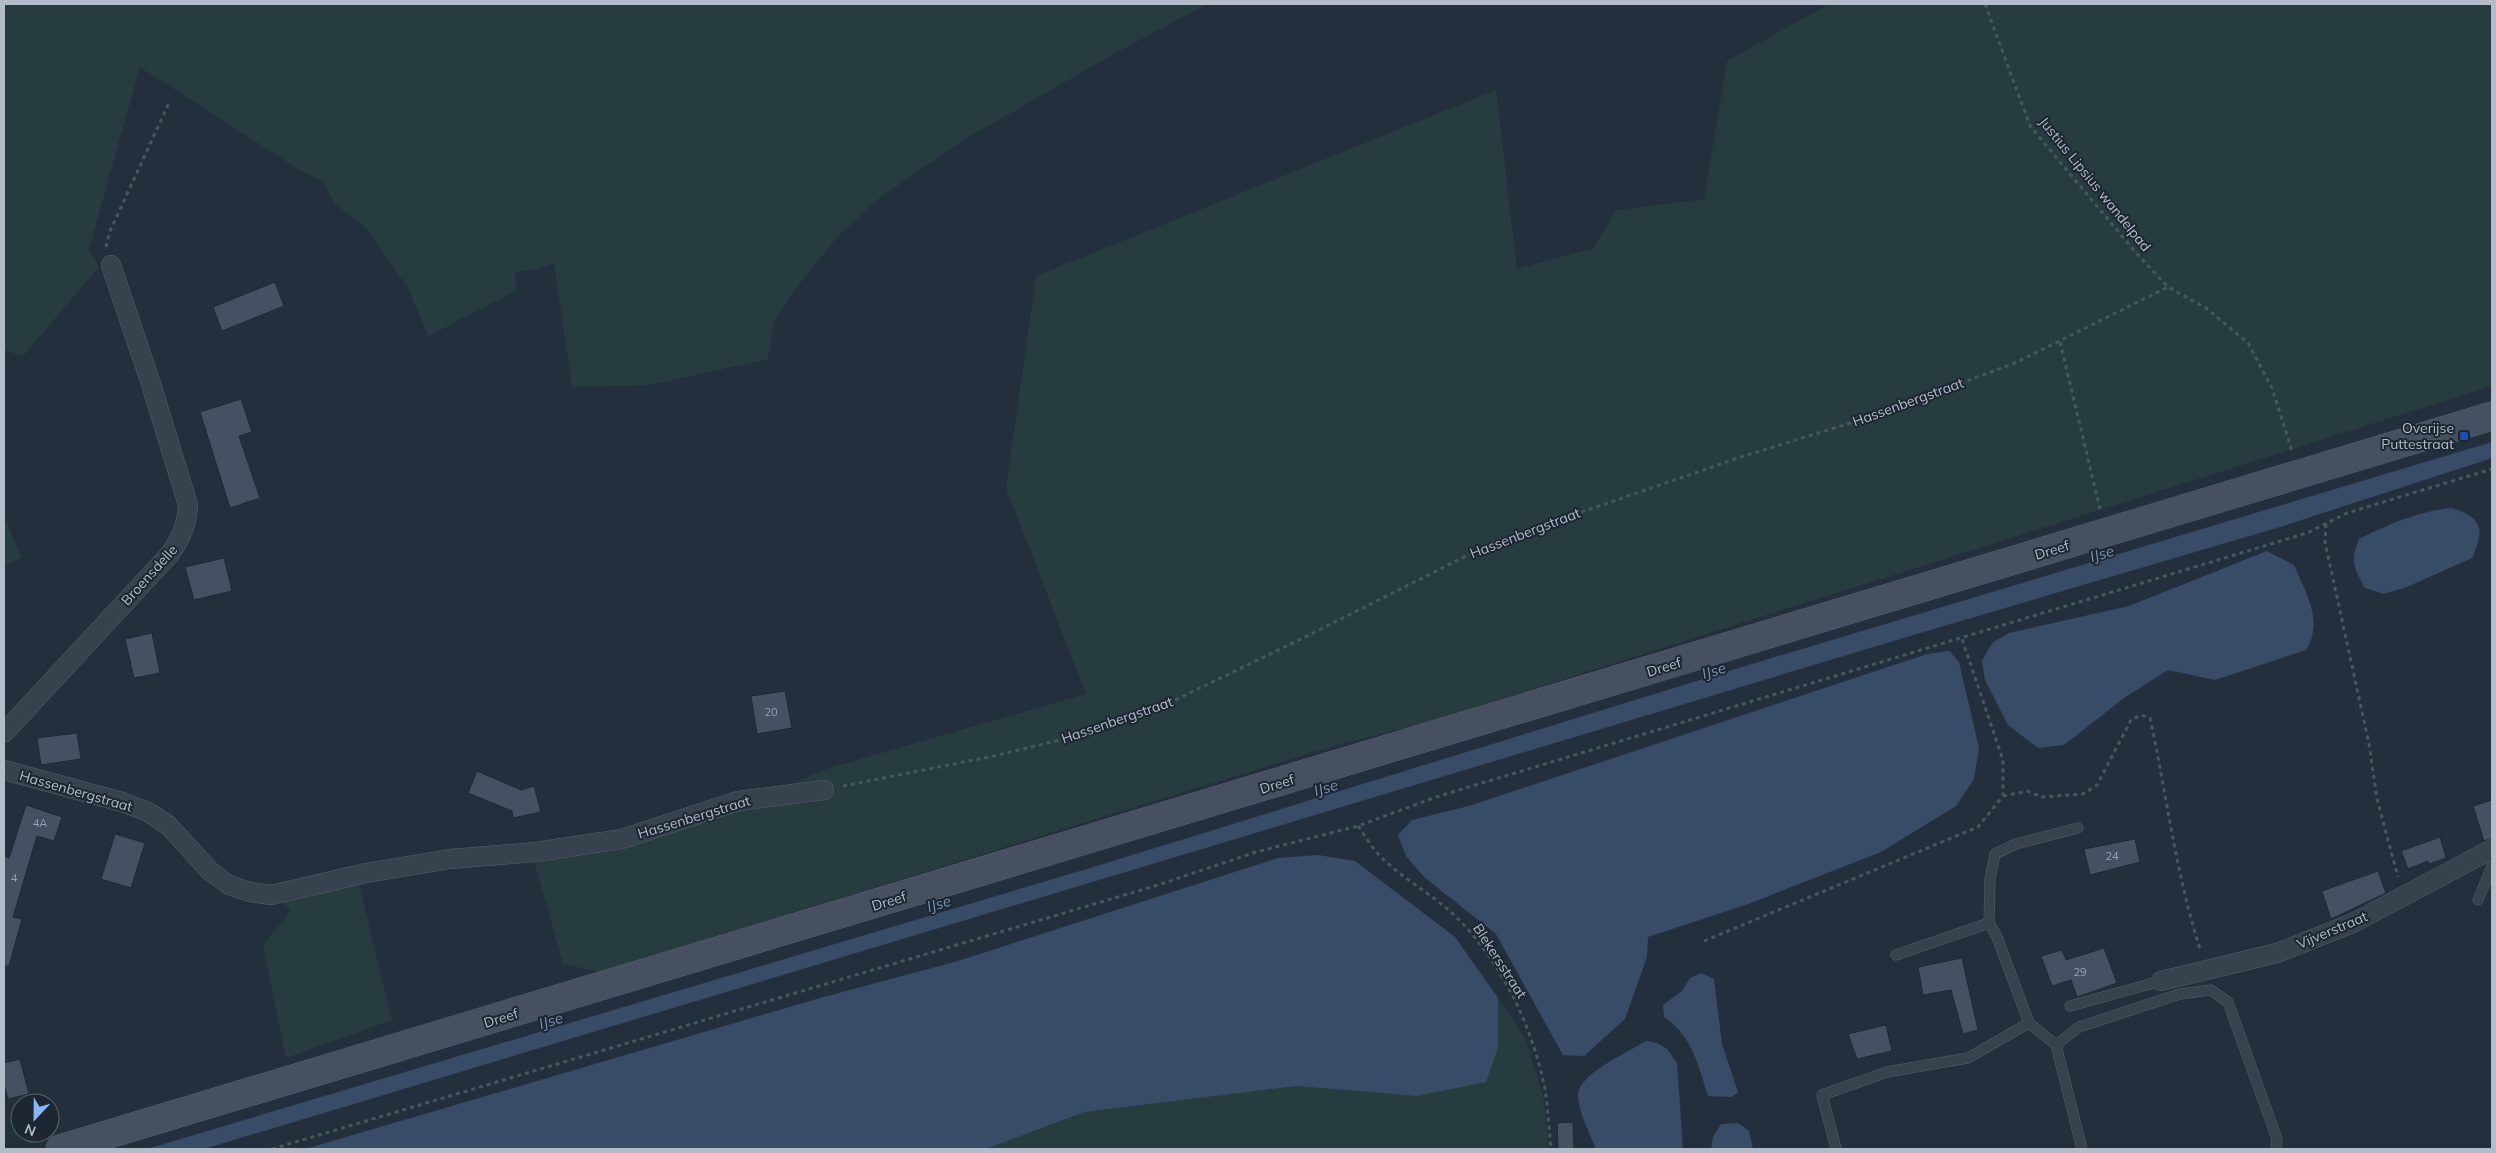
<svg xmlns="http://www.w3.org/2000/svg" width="2496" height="1153" font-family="Mulish,sans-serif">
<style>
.green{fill:#263c3f}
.water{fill:#394c67}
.building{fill:#455162;stroke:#1f2835}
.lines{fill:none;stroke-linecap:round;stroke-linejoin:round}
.lane-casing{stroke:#565f6c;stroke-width:11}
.street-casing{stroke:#565f6c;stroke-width:20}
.secondary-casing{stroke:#565f6c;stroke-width:29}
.path{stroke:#44595c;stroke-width:3;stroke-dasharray:4 4;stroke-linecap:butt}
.lane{stroke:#38414e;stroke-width:10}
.street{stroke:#38414e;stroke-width:19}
.secondary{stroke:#465061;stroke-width:28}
.transit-dot{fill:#1a4fb4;stroke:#1d2633;stroke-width:2}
.labels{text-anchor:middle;stroke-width:4;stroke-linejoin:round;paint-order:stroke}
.number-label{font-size:11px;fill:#98a1af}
.street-label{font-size:14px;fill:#b4bcc9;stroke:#1d2633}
.poi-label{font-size:14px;fill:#b4bcc9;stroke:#1d2633;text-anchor:end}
.water-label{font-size:15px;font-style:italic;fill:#7c92b1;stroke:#1d2633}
</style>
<rect width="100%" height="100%" fill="#242f3e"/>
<g class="green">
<polygon points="4,4 1208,4 1110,56 964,140 882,196 837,237 797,287 774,322 768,359 650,385 572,387 554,263 537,269 515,272 516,291 428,336 408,288 365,227 336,205 323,182 298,169 140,67 89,249 99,267 23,356 4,350"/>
<polygon points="1829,4 2492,4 2492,386 1428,722 1337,745 600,972 563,964 533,857 756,800 826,769 1086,694 1006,488 1036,276 1496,90 1517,269 1594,248 1616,210 1704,199 1727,61"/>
<polygon points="4,516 22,558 4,566"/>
<polygon points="358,880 392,1020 286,1058 263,945 291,911 281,900"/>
<polygon points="1498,998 1525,1038 1543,1095 1549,1149 986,1149 1085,1112 1297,1086 1416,1096 1498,1048"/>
</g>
<g class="water">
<polygon points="2492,442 2492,458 2280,527 1927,631 204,1149 147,1149 1090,868 1752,664"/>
<path d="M2452 508C2483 518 2485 530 2472 558L2407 587 2384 594 2365 588C2354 568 2350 561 2359 539 2389 524 2419 511 2452 508Z"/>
<path d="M2267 551 2294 565C2306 594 2324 621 2306 650L2215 680 2168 670 2124 698 2064 745 2038 748 2008 725 1985 680 1982 661 1992 643 2009 633 2129 606Z"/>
<polygon points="1949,651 1959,662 1979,748 1974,779 1956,806 1881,852 1748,904 1648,937 1647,957 1625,1019 1584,1056 1563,1055 1496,934 1424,877 1406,856 1398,835 1412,820 1469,806 1927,654"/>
<polygon points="1318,855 1355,861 1455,937 1498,998 1498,1048 1486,1082 1416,1096 1297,1086 1085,1112 986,1149 305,1149 820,998 958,961 1278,858"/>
<path d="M1701 973 1714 979 1722 1044 1738 1092 1732 1097 1708 1096C1698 1065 1693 1037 1664 1017L1663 1005 1682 991 1690 978Z"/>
<path d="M1646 1041 1657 1043 1667 1049 1677 1063 1683 1149H1596C1590 1133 1578 1112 1578 1094 1579 1074 1630 1051 1646 1041Z"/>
<polygon points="1738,1123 1749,1131 1753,1149 1711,1149 1713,1137 1721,1124"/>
</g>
<g class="building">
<polygon points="275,282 284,306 222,331 213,307"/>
<polygon points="241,399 252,432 239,436 260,498 230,508 200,412"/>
<polygon points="224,558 232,591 194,600 185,567"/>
<polygon points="152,633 160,673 134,678 125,639"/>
<polygon points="785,691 792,728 757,734 751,696"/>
<polygon points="77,733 81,759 41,765 37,738"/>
<polygon points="477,771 521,790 534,786 541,812 513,818 512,811 468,793"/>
<polygon points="2492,800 2492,838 2484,841 2473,806"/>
<polygon points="26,805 62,817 54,841 37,836 13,917 22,919 9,966 4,966 4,856 9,858"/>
<polygon points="115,834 145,843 131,888 101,879"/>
<polygon points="2440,837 2446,858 2429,864 2428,861 2408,869 2401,851"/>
<polygon points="2135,839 2140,862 2090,875 2084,849"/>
<polygon points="2378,871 2386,893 2331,919 2322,891"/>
<polygon points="2104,948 2117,983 2077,997 2071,980 2052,986 2041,956 2062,950 2066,960"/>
<polygon points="1962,958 1978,1030 1963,1034 1951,990 1923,995 1918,967"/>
<polygon points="1886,1025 1892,1051 1857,1059 1848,1034"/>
<polygon points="20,1059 29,1094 8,1099 4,1084 4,1063"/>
<polygon points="1573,1122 1574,1149 1558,1149 1557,1123"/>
</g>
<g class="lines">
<g class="lane-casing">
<g id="lane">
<polyline points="2078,828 2016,844 1995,854 1990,879 1989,923 1997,937 2029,1023 2056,1045 2079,1027 2180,994 2211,990 2228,1002 2277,1139 2276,1149"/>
<polyline points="2478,900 2492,866"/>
<polyline points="1896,955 1989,923"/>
<polyline points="2070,1006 2161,981"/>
<polyline points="2056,1045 2082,1149"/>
<polyline points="1836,1149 1822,1095 1887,1072 1968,1058 2029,1023"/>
</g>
</g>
<g class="street-casing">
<g id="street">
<path d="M4 733 170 554C181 538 187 525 188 505L151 384 111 265"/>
<polyline points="4,770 122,802 148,812 168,825 210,871 229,885 250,892 271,895 366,873 450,859 536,852 622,839 738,801 824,790"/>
<polyline points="2161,981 2277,953 2353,923 2492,849"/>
</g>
</g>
<g class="secondary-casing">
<polyline id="secondary" points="60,1149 2492,416"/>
</g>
<g class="path">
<polyline points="1985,4 2030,126 2137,254 2168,287 2206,308 2248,343 2272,388 2292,451"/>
<polyline points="106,247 110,231 169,103"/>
<polyline points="2060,342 2100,509"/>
<polyline points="2326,524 2325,542 2369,744 2377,799 2398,877"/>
<polyline points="843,786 994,756 1085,734 1171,702 1297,641 1492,543 1741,457 1876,415 2015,363 2168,287"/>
<path d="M2003 796 2027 791 2042 797 2083 794 2097 785 2131 720 2141 715 2150 718C2167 796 2176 876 2201 952"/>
<path d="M1358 826C1366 837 1373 850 1383 859 1404 879 1431 894 1452 913 1500 958 1532 1025 1545 1089 1548 1108 1549 1129 1551 1149"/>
<polyline points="1704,941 1978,827 2003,796 2003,760 1962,639"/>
<polyline points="272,1149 1158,885 1256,852 1358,826 1436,797 2307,533 2347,513 2492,469"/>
</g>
<use href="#lane" class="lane"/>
<use href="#street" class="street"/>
<use href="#secondary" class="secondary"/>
</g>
<rect class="transit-dot" x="2459" y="431" width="10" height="10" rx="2.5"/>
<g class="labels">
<g class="number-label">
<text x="771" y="716">20</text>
<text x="40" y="827">4A</text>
<text x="2112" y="860">24</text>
<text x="14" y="882">4</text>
<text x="2080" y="976">29</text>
</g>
<g class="street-label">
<text transform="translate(2095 184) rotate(51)" y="5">Justius Lipsius wandelpad</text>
<text transform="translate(1908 402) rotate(-20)" y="5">Hassenbergstraat</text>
<text transform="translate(1525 533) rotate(-21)" y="5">Hassenbergstraat</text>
<text transform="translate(2052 550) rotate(-17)" y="5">Dreef</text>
<text transform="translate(149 575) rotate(-48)" y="5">Broensdelle</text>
<text transform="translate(1664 667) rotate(-17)" y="5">Dreef</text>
<text transform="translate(1117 720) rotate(-19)" y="5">Hassenbergstraat</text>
<text transform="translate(1277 784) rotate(-17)" y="5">Dreef</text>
<text transform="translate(76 791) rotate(16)" y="5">Hassenbergstraat</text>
<text transform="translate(694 817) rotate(-17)" y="5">Hassenbergstraat</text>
<text transform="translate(889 901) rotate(-17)" y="5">Dreef</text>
<text transform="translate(2332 930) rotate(-23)" y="5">Vijverstraat</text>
<text transform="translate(1500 961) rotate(57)" y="5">Blekersstraat</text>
<text transform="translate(501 1018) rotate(-17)" y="5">Dreef</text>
</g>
<g class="poi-label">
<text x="2454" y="433">Overijse<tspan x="2454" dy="16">Puttestraat</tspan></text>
</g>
<g class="water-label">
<text transform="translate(2102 554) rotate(-17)" y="5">IJse</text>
<text transform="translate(1714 671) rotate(-17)" y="5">IJse</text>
<text transform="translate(1326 788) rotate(-17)" y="5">IJse</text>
<text transform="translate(939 904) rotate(-17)" y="5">IJse</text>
<text transform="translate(551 1021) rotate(-17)" y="5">IJse</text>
</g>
</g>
<rect width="2496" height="1153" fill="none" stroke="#b4bcc9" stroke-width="10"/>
<g transform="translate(35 1118) rotate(202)"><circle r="24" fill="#1d2633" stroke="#59626f"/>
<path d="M0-4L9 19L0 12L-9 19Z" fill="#8ab4f8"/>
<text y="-8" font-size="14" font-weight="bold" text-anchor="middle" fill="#b4bcc9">N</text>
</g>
</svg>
